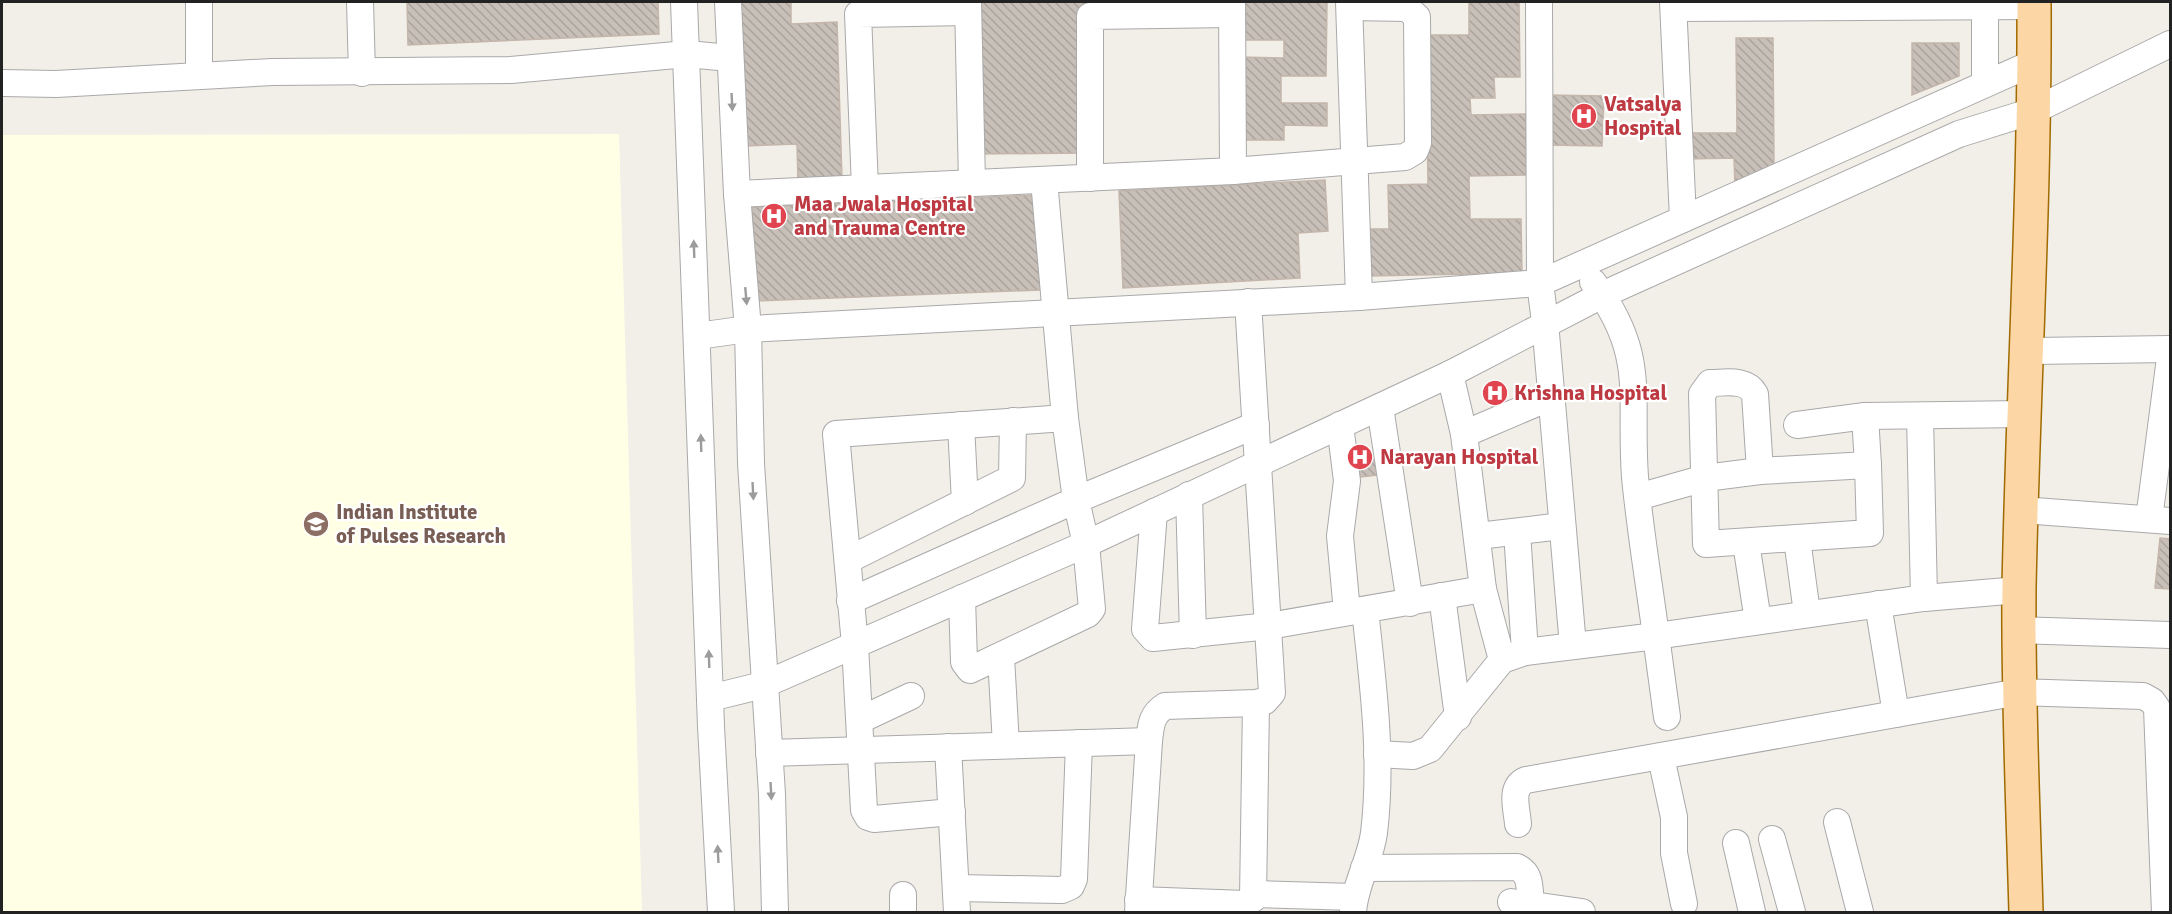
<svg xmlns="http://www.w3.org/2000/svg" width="2172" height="914" font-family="Signika,sans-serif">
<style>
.education{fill:#ffffe5}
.building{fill:url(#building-back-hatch);stroke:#c4b6ab;stroke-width:1.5}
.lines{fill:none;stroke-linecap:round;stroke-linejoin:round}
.minor-casing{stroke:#a9a9a9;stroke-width:28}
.major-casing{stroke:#a06b00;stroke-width:36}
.minor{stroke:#fff;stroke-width:26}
.major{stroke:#fcd6a4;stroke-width:33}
.oneway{fill:#9c9c9c}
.labels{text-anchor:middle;stroke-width:4.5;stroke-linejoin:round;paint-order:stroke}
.health-label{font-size:21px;font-weight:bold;fill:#be3a42;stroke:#fff;text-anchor:start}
.education-label{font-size:21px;font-weight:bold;fill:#785e54;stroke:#fff;text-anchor:start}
</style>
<defs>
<pattern id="building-back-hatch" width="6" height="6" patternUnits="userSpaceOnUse" patternTransform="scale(1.5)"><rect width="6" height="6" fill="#c7bfb8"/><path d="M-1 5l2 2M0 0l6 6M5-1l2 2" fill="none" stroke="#aba49e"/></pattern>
</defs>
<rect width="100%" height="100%" fill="#f2efe9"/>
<polygon class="education" points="619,134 642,912 2,912 2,135"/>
<g class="building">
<polygon points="407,2 658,2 659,34 408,45"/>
<polygon points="740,2 791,2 791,24 837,22 842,180 798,181 797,144 744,146"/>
<polygon points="976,2 1216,2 1216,6 1080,8 1082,153 978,154"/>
<polygon points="1240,2 1327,2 1326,76 1281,76 1281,103 1327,103 1327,126 1284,125 1284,140 1240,140 1240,57 1284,58 1284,40 1239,40"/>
<polygon points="1469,2 1519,2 1520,77 1494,77 1495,98 1470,98 1471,115 1526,114 1526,175 1469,176 1470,219 1521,219 1522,273 1368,276 1367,229 1389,229 1388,185 1428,184 1426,35 1469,35"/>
<polygon points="1736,38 1773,38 1774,167 1735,187 1734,158 1688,159 1688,133 1737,133"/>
<polygon points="1912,43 1959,43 1959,76 1912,95"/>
<polygon points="1548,95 1604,96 1602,146 1547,145"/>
<polygon points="1325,180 1328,231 1298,233 1300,278 1123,288 1119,191"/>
<polygon points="1036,195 1040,290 755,301 752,207"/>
<polygon points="1496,383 1504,400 1492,406 1484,388"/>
<polygon points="1383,451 1386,474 1352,478 1349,455"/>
<polygon points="2160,538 2170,539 2170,589 2155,588"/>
</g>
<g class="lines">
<g class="minor-casing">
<g id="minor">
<polyline points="360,2 362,73"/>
<polyline points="684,2 711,726 721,912"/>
<polyline points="728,2 737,194 748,329 751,463 772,794 775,912"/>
<polyline points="968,2 972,183"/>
<polyline points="1232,2 1233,171"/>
<polyline points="1349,2 1359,297"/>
<polyline points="1539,2 1540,283 1545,322 1573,646"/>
<polyline points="1673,2 1683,219"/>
<polyline points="1674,8 2034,6"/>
<polyline points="199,76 199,2"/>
<polyline points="2,83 56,84 272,72 511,70 687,54 730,58"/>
<polyline points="1985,83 1985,5"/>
<polyline points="1090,178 1090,16 1232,14"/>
<polyline points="1044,180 1065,418"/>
<polyline points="865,188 858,14 968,12"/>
<polyline points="737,194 1233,171 1405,157 1415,151 1418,143 1417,17 1407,8 1350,7"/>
<path d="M1593 282C1648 356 1629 394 1635 477 1640 530 1649 583 1656 636L1924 598 2019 590"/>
<polyline points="697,336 748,329 1359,297 1540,283 2035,62"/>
<polyline points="2028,351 2170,349"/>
<polyline points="1450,374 1464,434 1483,589 1502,660 1525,652 1656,636 1667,717"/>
<polyline points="1380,407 1410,603"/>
<polyline points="1920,416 1924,598"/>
<polyline points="961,425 965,502"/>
<polyline points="1340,425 1347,481 1340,536 1347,612"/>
<polyline points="1797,425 1865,416 2026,414"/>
<polyline points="1464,434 1551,397"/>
<path d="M1760 471 1755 394C1746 378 1725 383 1710 383L1702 394 1706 544 1870 533 1868 465"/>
<polyline points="1189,495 1193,635"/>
<polyline points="1638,497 1705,478 1760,471 1868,465 1865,416"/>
<polyline points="2021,510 2170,521"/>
<polyline points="1154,512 1145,629 1153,638 1269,626 1483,589"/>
<polyline points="2149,519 2170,358"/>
<polyline points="1517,532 1525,652"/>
<polyline points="1478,536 1562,526"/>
<polyline points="1797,539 1807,613"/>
<polyline points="1746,543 1758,621"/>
<polyline points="848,560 1012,478 1013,421"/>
<polyline points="1442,596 1458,717"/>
<polyline points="850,601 1076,500 1256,425"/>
<polyline points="1878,604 1896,714"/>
<polyline points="2020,630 2170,635"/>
<polyline points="1001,657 1006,745"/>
<polyline points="710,698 763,685 1086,544 1450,374 1602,295 1959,134 2033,111 2170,44"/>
<polyline points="860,720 911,696"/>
<polyline points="948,747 957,912"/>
<polyline points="769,753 1149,741"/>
<polyline points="1377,754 1413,756 1430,749 1502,660"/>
<polyline points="1661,757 1674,817 1674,853 1684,904"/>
<polyline points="952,812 874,819 868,817 864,810 855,645 836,434 1065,418 1076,500 1086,544 1092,609 1088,614 970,670 964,662 962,598"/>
<polyline points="1837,822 1860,912"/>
<path d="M1518 824C1517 809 1509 787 1526 780L2019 692 2143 696 2152 701 2157 708 2165 912"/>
<polyline points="1772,839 1792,912"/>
<polyline points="1736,843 1752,912"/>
<path d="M1364 868 1517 867C1532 874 1529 889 1531 905"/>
<polyline points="957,888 1062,890 1071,886 1074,879 1079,743"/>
<polyline points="1255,894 1354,897"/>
<polyline points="1138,900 1245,904 1253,899 1256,703"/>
<polyline points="1511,902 1582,912"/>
<polyline points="903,912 903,895"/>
<path d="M1138 912 1149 741C1151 725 1151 715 1165 706L1256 703 1265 701 1272 693 1248 302"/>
<path d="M1353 912C1355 884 1370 861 1374 833 1383 758 1373 684 1365 610"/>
</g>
</g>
<g class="major-casing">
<path id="major" d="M2026 912C2023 804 2018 696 2019 587 2023 392 2035 197 2034 2"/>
</g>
<use href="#minor" class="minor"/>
<use href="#major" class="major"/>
</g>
<defs><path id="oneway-solid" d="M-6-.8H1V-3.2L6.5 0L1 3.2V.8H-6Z" transform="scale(1.5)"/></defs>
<g class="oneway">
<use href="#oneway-solid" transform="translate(732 102) rotate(87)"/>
<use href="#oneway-solid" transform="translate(694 249) rotate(-92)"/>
<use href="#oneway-solid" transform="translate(746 296) rotate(85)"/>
<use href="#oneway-solid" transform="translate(701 443) rotate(-92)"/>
<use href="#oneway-solid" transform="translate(753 491) rotate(87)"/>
<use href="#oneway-solid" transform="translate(709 659) rotate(-92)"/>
<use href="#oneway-solid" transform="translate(771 791) rotate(87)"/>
<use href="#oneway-solid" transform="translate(718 854) rotate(-93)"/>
</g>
<defs>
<g id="hospital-disc" transform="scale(1.35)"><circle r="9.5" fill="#e0444e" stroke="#fff"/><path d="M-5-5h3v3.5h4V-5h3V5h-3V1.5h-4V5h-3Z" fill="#fff"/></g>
<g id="university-disc" transform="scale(1.35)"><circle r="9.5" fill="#8d6e63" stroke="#fff"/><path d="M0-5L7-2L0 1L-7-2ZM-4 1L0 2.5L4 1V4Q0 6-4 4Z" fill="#fff"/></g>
</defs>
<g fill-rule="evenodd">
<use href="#hospital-disc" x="1584" y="116"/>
<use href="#hospital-disc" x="774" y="216"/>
<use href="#hospital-disc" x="1495" y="393"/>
<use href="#hospital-disc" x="1360" y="457"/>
<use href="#university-disc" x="316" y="524"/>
</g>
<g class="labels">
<g class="health-label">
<text x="1604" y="111">Vatsalya<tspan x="1604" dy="24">Hospital</tspan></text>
<text x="794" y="211">Maa Jwala Hospital<tspan x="794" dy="24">and Trauma Centre</tspan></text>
<text x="1514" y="400">Krishna Hospital</text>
<text x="1380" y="464">Narayan Hospital</text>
</g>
<g class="education-label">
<text x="336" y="519">Indian Institute<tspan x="336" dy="24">of Pulses Research</tspan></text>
</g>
</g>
<rect width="2172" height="914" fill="none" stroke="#222222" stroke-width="6"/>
</svg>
